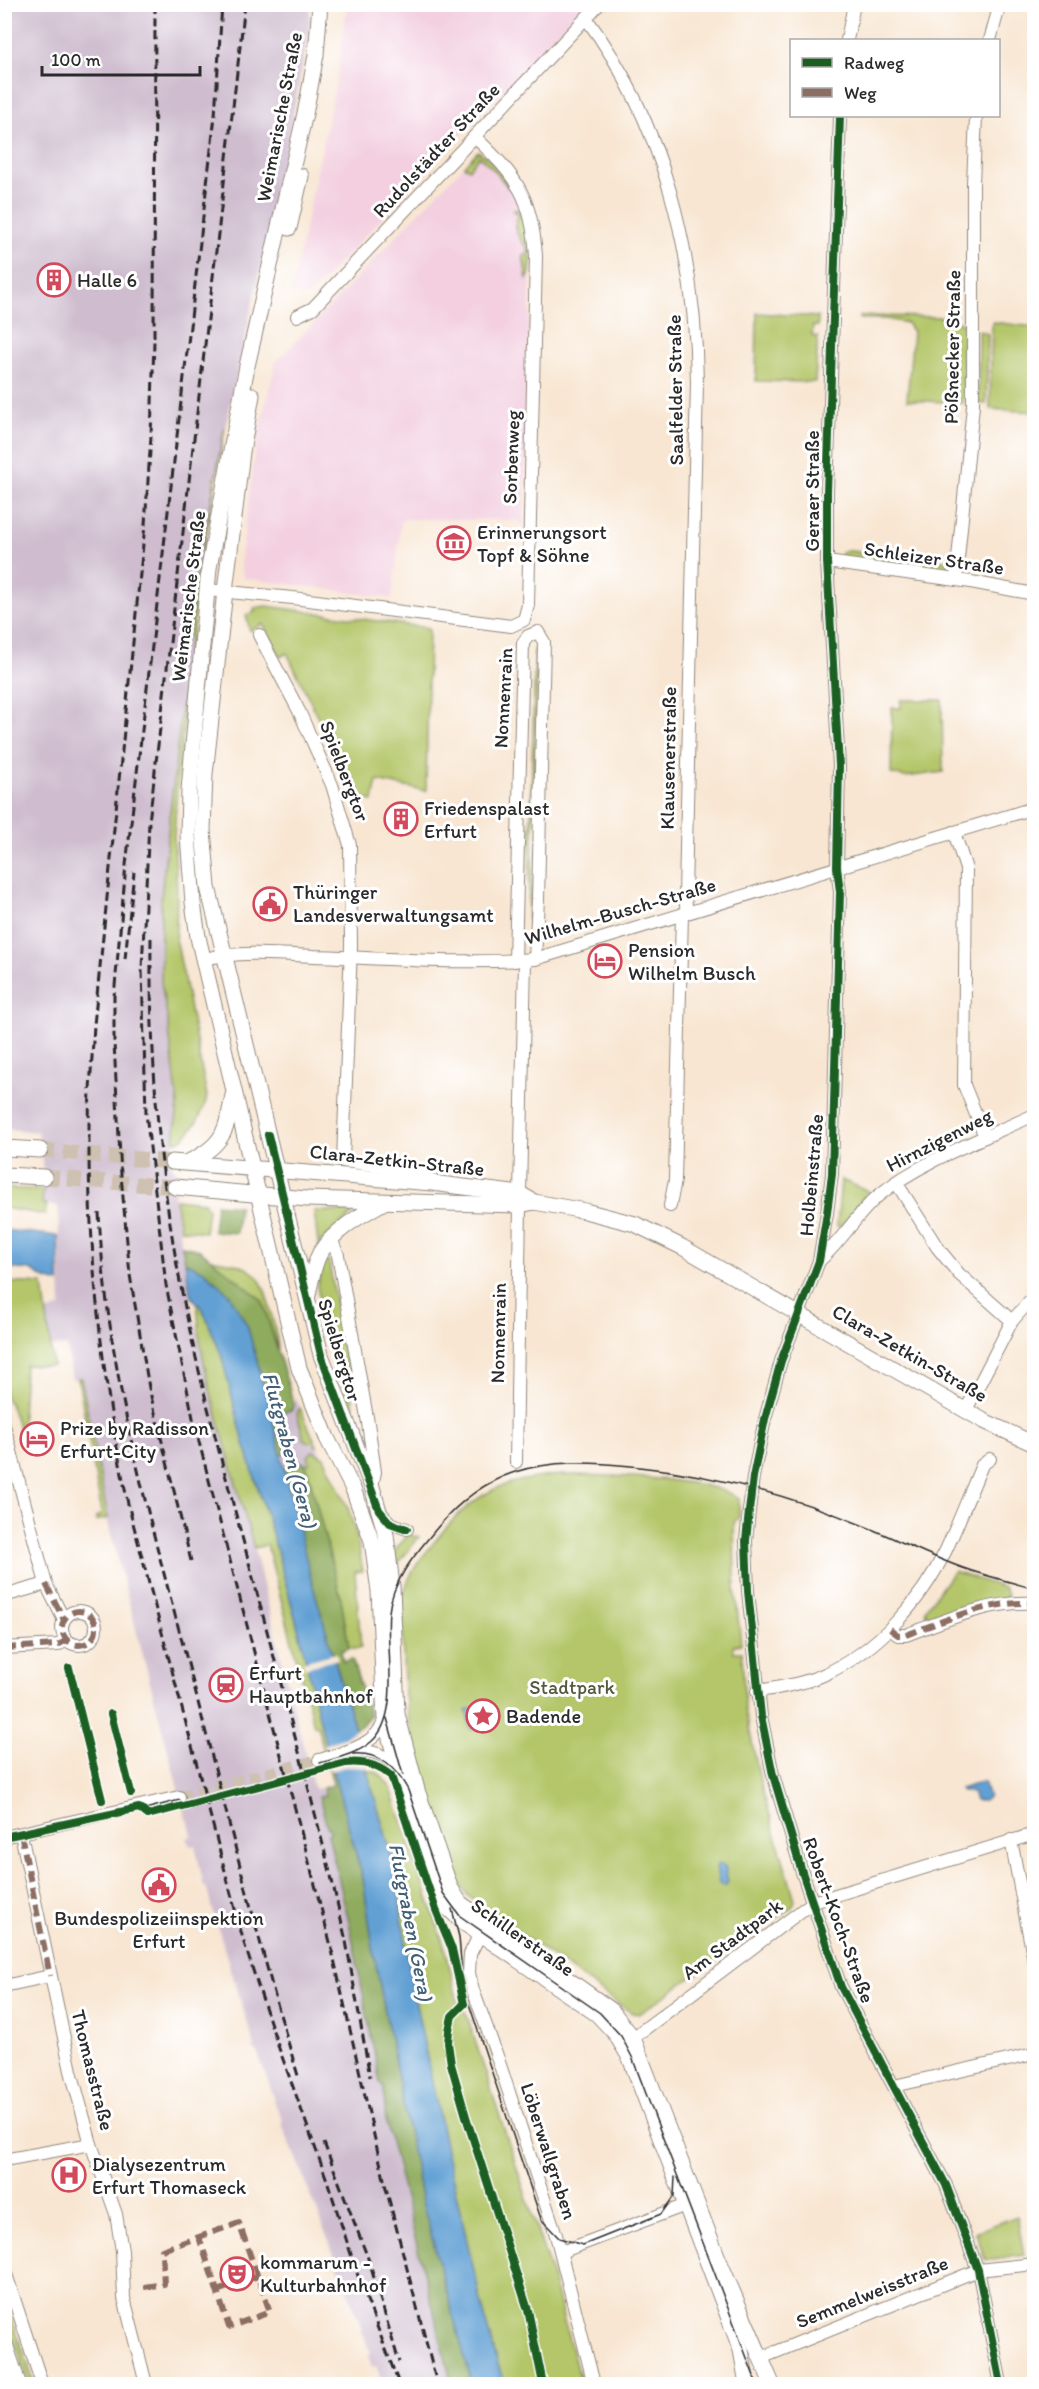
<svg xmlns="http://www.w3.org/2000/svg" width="1039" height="2389" font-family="Itim,sans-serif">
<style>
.built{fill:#f3cfe0}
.industrial{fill:#cfbdcf}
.green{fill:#b4c669;stroke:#70784a;stroke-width:1.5}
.forest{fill:#8fab5d;stroke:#5d6b44;stroke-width:1.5}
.water{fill:#62a0d4;stroke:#466680;stroke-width:1.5}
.pier{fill:#f8e6d2}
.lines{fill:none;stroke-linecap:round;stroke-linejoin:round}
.minor-tunnel{stroke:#cfc1b1;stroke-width:12;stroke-dasharray:12 6;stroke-linecap:butt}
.major-tunnel{stroke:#cfc1b1;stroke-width:15;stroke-dasharray:15 8;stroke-linecap:butt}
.minor-casing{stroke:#92887e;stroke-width:14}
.major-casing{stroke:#92887e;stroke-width:17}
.minor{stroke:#fff;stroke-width:12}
.major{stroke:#fff;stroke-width:15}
.tram{stroke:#2b2b2b;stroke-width:1.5}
.rail{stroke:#2b2b2b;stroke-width:3;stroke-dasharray:9 4.5;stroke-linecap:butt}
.quiet{stroke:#8d6e63;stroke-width:6;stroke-dasharray:12 6;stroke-linecap:butt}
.cycleway-casing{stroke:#fff;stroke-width:11}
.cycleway{stroke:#1b5e20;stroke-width:8}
.labels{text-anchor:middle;stroke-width:6;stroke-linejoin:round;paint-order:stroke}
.street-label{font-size:20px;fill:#2b2b2b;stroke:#fff}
.poi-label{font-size:20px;fill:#2b2b2b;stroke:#fff;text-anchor:start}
.park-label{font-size:20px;fill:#545a3e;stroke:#fff}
.water-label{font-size:21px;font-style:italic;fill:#446077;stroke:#fff}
</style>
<rect width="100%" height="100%" fill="#fff"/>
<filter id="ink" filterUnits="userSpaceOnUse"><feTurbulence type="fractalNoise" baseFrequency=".0167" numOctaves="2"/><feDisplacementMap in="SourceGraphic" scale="12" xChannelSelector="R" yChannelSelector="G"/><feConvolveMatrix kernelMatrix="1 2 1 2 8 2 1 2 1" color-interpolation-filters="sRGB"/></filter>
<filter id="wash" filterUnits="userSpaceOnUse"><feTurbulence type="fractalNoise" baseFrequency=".008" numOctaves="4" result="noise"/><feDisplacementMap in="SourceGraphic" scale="24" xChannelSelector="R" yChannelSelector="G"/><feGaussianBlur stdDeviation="1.35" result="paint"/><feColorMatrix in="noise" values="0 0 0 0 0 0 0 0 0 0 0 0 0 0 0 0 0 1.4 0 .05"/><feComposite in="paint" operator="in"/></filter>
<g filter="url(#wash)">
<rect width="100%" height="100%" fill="#f8e6d2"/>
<g class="built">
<polygon points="347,5 584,5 308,296 291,293 338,72"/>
<polygon points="478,151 508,180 520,201 529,231 531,261 524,529 521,523 514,520 404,519 401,522 392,598 244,578 240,565 257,438 276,362"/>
</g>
<g class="industrial">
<polygon points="4,5 310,5 310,24 303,62 278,190 214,477 194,592 161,897 161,982 168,1022 178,1104 172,1168 176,1170 174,1200 191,1303 210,1390 254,1548 314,1789 323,1788 325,1796 319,1797 331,1831 329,1834 351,1931 380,2083 382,2086 386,2122 452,2384 383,2384 376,2366 372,2367 368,2355 371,2353 363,2333 361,2334 362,2329 313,2200 281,2122 283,2121 279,2111 273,2101 274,2097 257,2052 255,2052 253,2048 255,2047 232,1973 230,1973 230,1968 206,1887 204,1887 195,1845 190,1846 187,1838 192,1836 188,1819 186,1819 107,1519 81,1378 72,1379 67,1346 51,1347 47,1312 61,1307 58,1206 42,1204 44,1177 38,1132 5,1129"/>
<polygon points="296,1397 300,1408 297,1413 311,1445 317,1446 320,1453 313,1451 310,1463 304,1465 303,1462 283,1467 280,1455 286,1454 276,1414 292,1410"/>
</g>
<g class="green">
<path d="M478 151C490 158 508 174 508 188L495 171 479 156 469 169 464 166Z"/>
<path d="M518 209C530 217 536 267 527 279L523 256 530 253C522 240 509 230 519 215L513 210Z"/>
<polygon points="757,313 818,317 818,326 813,326 812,336 818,337 815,382 756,381"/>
<polygon points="860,316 949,317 964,324 963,403 907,400 913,332 907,323 886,319 860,319"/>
<polygon points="992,322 1034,327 1034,412 990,409"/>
<polygon points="979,331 988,334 986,404 978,403"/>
<path d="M225 426 197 591 177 789 174 837 177 890 176 938 207 1096C204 1112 193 1132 179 1141H174L178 1104 168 1022 161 982V897L194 592Z"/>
<polygon points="850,551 917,558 913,568 841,558 841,552"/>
<polygon points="921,558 949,561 948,570 922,569"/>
<polygon points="266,606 429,628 426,791 377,781 373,801 355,798 350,784 287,653 281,657 263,624 250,631 246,615 255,612 254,608"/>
<polygon points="535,649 538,649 531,919 528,919"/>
<polygon points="901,700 942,700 943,772 905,777 891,774 892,708 901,708"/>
<polygon points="841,1180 869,1191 840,1227 837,1226"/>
<polygon points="4,1188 43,1190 42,1204 47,1204 45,1215 5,1208"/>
<polygon points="175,1199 205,1202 205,1206 208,1209 205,1232 180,1229"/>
<polygon points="314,1211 349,1211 353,1214 318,1244"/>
<polygon points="324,1258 329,1262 357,1425 365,1424 370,1462 355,1425 323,1319 317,1286"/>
<path d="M211 1259C252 1266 262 1270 271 1313 274 1325 278 1337 278 1350L264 1305Z"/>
<polygon points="5,1282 43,1284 53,1366 25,1365 21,1433 10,1404 5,1397"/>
<polygon points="197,1301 203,1310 221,1354 244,1443 272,1533 300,1635 333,1771 330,1772 317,1726 314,1726 267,1545 254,1548 210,1390 200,1342"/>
<polygon points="78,1378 81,1378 108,1518 96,1521 96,1517 102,1514"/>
<polygon points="300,1408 317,1446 304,1439 297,1413"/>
<polygon points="313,1451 324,1457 348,1508 356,1533 363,1571 355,1572 361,1647 354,1649 353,1647 349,1648 341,1599 306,1464 310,1463 308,1456"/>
<path d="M564 1475C598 1475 715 1477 739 1499V1518L734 1522 735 1589 741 1644 733 1646 734 1652H742L745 1709 761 1785 795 1900 793 1906 788 1910 639 2014 632 2013 623 2007 468 1896C449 1867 441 1828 430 1795 422 1769 413 1743 408 1716 403 1688 403 1658 403 1630 403 1614 401 1596 408 1581 416 1562 432 1545 445 1529 480 1488 511 1478 564 1475Z"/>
<polygon points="408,1535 419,1537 396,1566 395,1550"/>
<polygon points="954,1571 1004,1588 1008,1596 1004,1600 965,1608 928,1620 925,1610"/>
<polygon points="366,1770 378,1773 390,1786 446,1951 458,2003 466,2013 549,2266 581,2384 504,2384 486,2323 446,2150 413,1990 394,1863"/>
<polygon points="1017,2216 1024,2255 985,2260 976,2232"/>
<polygon points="4,2296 33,2379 28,2380 5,2314"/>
</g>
<g class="forest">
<polygon points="216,1204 239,1206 236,1233 213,1231"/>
<polygon points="182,1246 200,1250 262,1300 294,1404 292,1410 276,1414 286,1454 280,1455 268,1401 247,1325 204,1271 185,1262"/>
<polygon points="303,1462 304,1465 306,1464 341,1599 349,1648 341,1651 343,1661 352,1659 370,1715 361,1726 355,1729 311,1579 283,1467"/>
<polygon points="333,1771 363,1878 374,1955 422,2201 472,2384 452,2384 386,2122 383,2086 380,2083 351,1931 328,1834 331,1831 327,1826 319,1797 325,1795 323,1788 333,1785 330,1772"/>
</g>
<g class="water">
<polygon points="5,1230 58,1236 59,1283 45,1279 31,1270 5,1268"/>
<polygon points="185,1262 204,1271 229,1294 247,1325 268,1401 311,1579 394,1863 413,1990 446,2150 486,2323 504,2384 472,2384 422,2201 374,1955 363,1878 325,1743 300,1635 272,1533 244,1443 221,1354 203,1310 191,1296"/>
<polygon points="474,1708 481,1714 483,1719 479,1724 479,1727 471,1730 466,1710"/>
<polygon points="983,1782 989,1796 984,1801 975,1801 972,1792 962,1792 960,1789"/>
<polygon points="719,1863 725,1866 728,1882 725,1886 719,1884 716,1867"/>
</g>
<g class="pier">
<polygon points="336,1653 338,1659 305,1668 303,1662"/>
<polygon points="358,1728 369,1768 345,1767 330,1771 323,1745 344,1738"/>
</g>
</g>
<g filter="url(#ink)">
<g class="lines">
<polyline class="minor-tunnel" points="179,1797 319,1760"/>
<g class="major-tunnel">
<polyline points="40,1150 172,1162"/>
<polyline points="44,1177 175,1187"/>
</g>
<g class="minor-casing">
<g id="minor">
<path d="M586 18C663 121 696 256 697 383L686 848 685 898 687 913"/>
<polyline points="847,40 854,4"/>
<polyline points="990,40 1000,4"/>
<polyline points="840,116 827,492 827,562 839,766 837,867 840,892 832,1174 827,1213 819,1261 781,1361 765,1419 753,1477 749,1511 746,1541 748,1591 761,1716 773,1775 801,1869 841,1987 946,2185 978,2270 1001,2384"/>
<polyline points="297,316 313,308 599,4"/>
<polyline points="827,562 971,582 1034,594"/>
<polyline points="956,579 973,406 973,183 976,116"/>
<path d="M207 590 293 598 511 626 524 620 528 605 536 256C532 197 517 177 475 137"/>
<polyline points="259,635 299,711 332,785 350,845 351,945 343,1161 422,1171 432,1183"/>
<polyline points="954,832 966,869 964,1085 985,1137"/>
<path d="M203 959C240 951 276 954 314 956 387 958 462 965 535 959L1034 808"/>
<polyline points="515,961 523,643 528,636 538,632 544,642 538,899 535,959"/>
<polyline points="896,1182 937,1247 959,1274 1012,1321"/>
<polyline points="520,1194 525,960"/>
<polyline points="670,1206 675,1180 682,915"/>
<polyline points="331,1239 338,1255 368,1423 375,1472 372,1486"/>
<path d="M819 1261C842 1241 855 1216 878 1196 920 1161 985 1138 1034 1115"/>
<polyline points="966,1410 1012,1321 1034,1296"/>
<polyline points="4,1425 46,1584 64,1620"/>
<polyline points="516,1462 520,1205"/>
<polyline points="381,1513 390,1523 407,1529"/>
<polyline points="4,1596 46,1584"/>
<circle cx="79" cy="1628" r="17"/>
<path d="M890 1629 898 1635H906C948 1619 989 1601 1034 1603"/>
<polyline points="4,1648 58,1645 67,1640"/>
<path d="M757 1691C779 1688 803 1684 823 1675 877 1651 921 1602 946 1550 959 1522 970 1493 982 1465L990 1459"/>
<path d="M354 1752C371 1749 387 1755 398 1769"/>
<path d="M319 1760C342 1753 377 1746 385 1719"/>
<polyline points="21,1834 71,2071 91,2144 116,2214 122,2251 124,2298 146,2384"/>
<polyline points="4,1837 179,1797"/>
<polyline points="1011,1840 1034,1961"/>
<polyline points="480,1934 470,1954 469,1973 473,1990 496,2053 556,2235 594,2384"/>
<polyline points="4,1986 50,1976"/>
<polyline points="626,2043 813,1902 1034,1834"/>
<polyline points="894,2086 1034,2054"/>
<polyline points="4,2160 91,2144"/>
<polyline points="561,2252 694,2202"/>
<polyline points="4,2268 42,2384"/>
<polyline points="4,2337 20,2384"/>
<polyline points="761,2358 978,2270 1034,2264"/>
</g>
</g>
<g class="major-casing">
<g id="major">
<polyline points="320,4 316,55 306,109 247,366 209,568 189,790 188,835 193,903 198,937 299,1368 327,1438 353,1489 372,1541 379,1591 385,1719 396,1762 438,1894 448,1908 464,1923 597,2014 615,2033 630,2058 741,2350 747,2384"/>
<polyline points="289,228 301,176"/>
<polyline points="252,395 242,452 225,591 205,774 203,830 208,887 321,1355 372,1487 386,1535 392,1586 397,1714 417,1790 450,1887 460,1903 611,2010 633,2038 718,2258 772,2384"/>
<polyline points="4,1148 40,1150"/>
<polyline points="172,1162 432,1183 520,1194 534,1202 585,1211 635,1224 682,1247 984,1421 1034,1444"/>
<path d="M188 1162C223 1146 227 1131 233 1095"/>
<polyline points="4,1175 44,1177"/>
<polyline points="175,1187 307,1199 520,1205 534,1202"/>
<path d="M308 1295C311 1281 313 1266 320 1253 334 1230 361 1215 384 1202"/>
</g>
</g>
<use href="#minor" class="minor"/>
<use href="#major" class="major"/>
<g class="tram">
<polyline points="387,1718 403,1775"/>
<path d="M353 1754C380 1752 396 1768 408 1790L443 1893 460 1916 600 2013 621 2036 632 2057 757 2384"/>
<path d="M320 1763C337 1758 357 1754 371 1742 402 1717 385 1648 389 1612 392 1580 417 1552 437 1528 457 1504 484 1482 515 1472 552 1460 592 1462 631 1466 712 1474 789 1495 864 1526 897 1539 929 1556 963 1568 986 1576 1011 1582 1034 1589"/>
<polyline points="4,1840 106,1819 180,1800"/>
<polyline points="452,1909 459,1937 463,1986 541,2219 559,2238 583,2245 661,2214 674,2196 675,2177"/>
</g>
<g class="rail">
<path d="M155 4 154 341 151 436 145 525 94 1025C92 1060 89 1094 89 1129 88 1256 102 1380 128 1504L244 1943 277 2043 327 2180 359 2279 399 2384"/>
<polyline points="245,4 149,822 142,969 146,1113 166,1285 194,1423 331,1946 386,2188 437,2384"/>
<path d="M151 938C150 1037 156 1137 172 1236 189 1343 218 1449 247 1555 275 1662 304 1769 331 1876L346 1941 370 2077"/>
<polyline points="125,959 134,872"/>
<path d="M99 1213C107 1375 150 1520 191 1675 226 1810 259 1946 299 2079"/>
<polyline points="191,1561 149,1388 130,1275 121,1175 114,1043 114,997 126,865 215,116 222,4"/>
<polyline points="324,2143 369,2261 399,2362"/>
</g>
<g class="quiet">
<polyline points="46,1584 64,1620"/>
<circle cx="79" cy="1628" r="17"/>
<path d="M890 1629 898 1635H906C948 1619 989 1601 1034 1603"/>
<polyline points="4,1648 58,1645 67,1640"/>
<polyline points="21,1834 50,1976"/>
<polyline points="144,2287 164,2284 162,2250 239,2223 270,2312 229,2327 199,2237"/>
<polyline points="217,2291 258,2276"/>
</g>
<g class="cycleway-casing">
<g id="cycleway">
<polyline points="840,116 827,492 827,562 839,766 837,867 840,892 832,1174 827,1213 819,1261 781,1361 765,1419 753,1477 749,1511 746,1541 748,1591 761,1716 773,1775 801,1869 841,1987 946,2185 978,2270 1001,2384"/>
<polyline points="268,1135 321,1355 379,1510 390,1523 407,1529"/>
<polyline points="69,1668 102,1800"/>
<polyline points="111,1714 131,1793"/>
<path d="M4 1837 139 1808 148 1815 346 1763C363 1761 378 1765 391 1776L436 1910 452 1949 464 2004 452 2016 449 2030 448 2043 451 2064 467 2120 528 2310 543 2384"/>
</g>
</g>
<use href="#cycleway" class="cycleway"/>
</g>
</g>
<defs>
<g id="building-ring" transform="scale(1.725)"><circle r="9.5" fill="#fff" stroke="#d1495b" stroke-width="1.5"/><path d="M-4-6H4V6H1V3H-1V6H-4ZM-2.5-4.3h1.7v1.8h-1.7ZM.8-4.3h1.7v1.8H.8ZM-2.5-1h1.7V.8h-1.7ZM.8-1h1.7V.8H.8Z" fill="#d1495b"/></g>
<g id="museum-ring" transform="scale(1.725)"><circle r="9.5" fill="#fff" stroke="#d1495b" stroke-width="1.5"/><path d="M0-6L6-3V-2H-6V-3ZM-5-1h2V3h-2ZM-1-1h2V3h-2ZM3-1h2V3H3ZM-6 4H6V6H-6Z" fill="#d1495b"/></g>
<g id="civic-ring" transform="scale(1.725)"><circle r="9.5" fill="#fff" stroke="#d1495b" stroke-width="1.5"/><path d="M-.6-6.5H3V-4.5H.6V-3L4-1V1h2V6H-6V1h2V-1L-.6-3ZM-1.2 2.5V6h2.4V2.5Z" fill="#d1495b"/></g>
<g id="hotel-ring" transform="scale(1.725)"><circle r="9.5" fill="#fff" stroke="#d1495b" stroke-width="1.5"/><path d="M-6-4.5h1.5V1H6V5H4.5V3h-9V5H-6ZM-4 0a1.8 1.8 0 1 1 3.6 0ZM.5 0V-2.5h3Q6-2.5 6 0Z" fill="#d1495b"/></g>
<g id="station-ring" transform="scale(1.725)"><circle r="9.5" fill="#fff" stroke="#d1495b" stroke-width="1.5"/><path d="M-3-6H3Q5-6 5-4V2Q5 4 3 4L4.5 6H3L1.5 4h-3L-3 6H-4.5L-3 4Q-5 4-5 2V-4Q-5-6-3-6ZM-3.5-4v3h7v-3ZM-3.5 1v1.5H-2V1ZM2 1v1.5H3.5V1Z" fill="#d1495b"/></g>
<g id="sight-ring" transform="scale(1.725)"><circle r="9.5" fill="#fff" stroke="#d1495b" stroke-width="1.5"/><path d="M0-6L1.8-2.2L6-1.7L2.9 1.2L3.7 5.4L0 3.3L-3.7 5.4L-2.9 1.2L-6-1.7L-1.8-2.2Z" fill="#d1495b"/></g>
<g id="hospital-ring" transform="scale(1.725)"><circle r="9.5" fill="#fff" stroke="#d1495b" stroke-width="1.5"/><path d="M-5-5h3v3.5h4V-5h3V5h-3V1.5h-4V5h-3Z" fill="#d1495b"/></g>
<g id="theatre-ring" transform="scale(1.725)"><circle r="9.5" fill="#fff" stroke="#d1495b" stroke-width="1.5"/><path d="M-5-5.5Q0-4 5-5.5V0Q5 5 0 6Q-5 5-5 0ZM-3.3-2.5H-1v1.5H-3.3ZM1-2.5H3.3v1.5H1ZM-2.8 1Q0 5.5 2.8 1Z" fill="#d1495b"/></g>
</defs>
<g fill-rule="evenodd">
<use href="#building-ring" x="54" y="280"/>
<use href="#museum-ring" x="454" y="543"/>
<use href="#building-ring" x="401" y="819"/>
<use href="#civic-ring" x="270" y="904"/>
<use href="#hotel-ring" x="605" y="961"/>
<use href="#hotel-ring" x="37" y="1439"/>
<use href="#station-ring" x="226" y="1685"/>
<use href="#sight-ring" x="483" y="1716"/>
<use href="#civic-ring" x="159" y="1885"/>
<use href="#hospital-ring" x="69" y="2175"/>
<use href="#theatre-ring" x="237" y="2274"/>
</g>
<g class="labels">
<g class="street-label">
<text transform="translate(279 117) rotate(-79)" y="7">Weimarische Straße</text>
<text transform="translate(436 150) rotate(-47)" y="7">Rudolstädter Straße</text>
<text transform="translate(952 347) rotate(-89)" y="7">Pößnecker Straße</text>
<text transform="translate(675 390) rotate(-91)" y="7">Saalfelder Straße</text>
<text transform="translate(511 457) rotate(-88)" y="7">Sorbenweg</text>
<text transform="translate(812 491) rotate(-90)" y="7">Geraer Straße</text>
<text transform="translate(934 558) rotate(8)" y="7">Schleizer Straße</text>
<text transform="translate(188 596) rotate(-83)" y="7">Weimarische Straße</text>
<text transform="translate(503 698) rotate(-87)" y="7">Nonnenrain</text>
<text transform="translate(668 758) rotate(-89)" y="7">Klausenerstraße</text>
<text transform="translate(345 771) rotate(69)" y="7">Spielbergtor</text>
<text transform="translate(620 911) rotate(-16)" y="7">Wilhelm-Busch-Straße</text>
<text transform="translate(939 1140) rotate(-27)" y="7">Hirnzigenweg</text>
<text transform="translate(397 1160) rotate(6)" y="7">Clara-Zetkin-Straße</text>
<text transform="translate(811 1175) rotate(-85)" y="7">Holbeinstraße</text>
<text transform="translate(498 1333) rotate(-89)" y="7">Nonnenrain</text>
<text transform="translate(340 1350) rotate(73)" y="7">Spielbergtor</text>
<text transform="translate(910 1353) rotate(30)" y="7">Clara-Zetkin-Straße</text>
<text transform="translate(839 1920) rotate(70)" y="7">Robert-Koch-Straße</text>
<text transform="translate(523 1937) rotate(35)" y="7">Schillerstraße</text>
<text transform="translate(732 1939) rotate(-37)" y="7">Am Stadtpark</text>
<text transform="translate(93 2070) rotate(76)" y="7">Thomasstraße</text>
<text transform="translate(549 2151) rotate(72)" y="7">Löberwallgraben</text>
<text transform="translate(872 2292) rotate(-22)" y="7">Semmelweisstraße</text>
</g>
<g class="poi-label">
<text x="77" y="287">Halle 6</text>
<text x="477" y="539">Erinnerungsort<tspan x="477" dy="23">Topf &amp; Söhne</tspan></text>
<text x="424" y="815">Friedenspalast<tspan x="424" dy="23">Erfurt</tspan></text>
<text x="293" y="899">Thüringer<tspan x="293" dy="23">Landesverwaltungsamt</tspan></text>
<text x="628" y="957">Pension<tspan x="628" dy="23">Wilhelm Busch</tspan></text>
<text x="60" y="1435">Prize by Radisson<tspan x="60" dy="23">Erfurt-City</tspan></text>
<text x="249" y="1680">Erfurt<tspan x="249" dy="23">Hauptbahnhof</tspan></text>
<text x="506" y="1723">Badende</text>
<text x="159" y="1925" text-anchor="middle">Bundespolizeiinspektion<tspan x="159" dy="23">Erfurt</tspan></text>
<text x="92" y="2171">Dialysezentrum<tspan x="92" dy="23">Erfurt Thomaseck</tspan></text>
<text x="260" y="2269">kommarum -<tspan x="260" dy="23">Kulturbahnhof</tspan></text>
</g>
<g class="park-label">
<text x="572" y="1694">Stadtpark</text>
</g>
<g class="water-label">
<text transform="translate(290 1450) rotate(75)" y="7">Flutgraben (Gera)</text>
<text transform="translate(411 1922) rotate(79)" y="7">Flutgraben (Gera)</text>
</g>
</g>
<rect width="1039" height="2389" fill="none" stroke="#fff" stroke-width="24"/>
<rect x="790" y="39" width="210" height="78" fill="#ffffff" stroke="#aaaaaa" stroke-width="1.5"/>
<rect x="802" y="58" width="30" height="9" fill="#1b5e20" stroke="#aaaaaa" stroke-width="1.5"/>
<text x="844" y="69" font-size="18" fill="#2b2b2b">Radweg</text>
<rect x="802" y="88" width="30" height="9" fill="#8d6e63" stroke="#aaaaaa" stroke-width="1.5"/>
<text x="844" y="99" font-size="18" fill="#2b2b2b">Weg</text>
<path d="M42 66v9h158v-9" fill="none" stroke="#2b2b2b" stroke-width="3"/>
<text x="51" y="66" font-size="18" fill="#2b2b2b" stroke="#ffffff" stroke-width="4.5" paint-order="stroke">100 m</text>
</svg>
